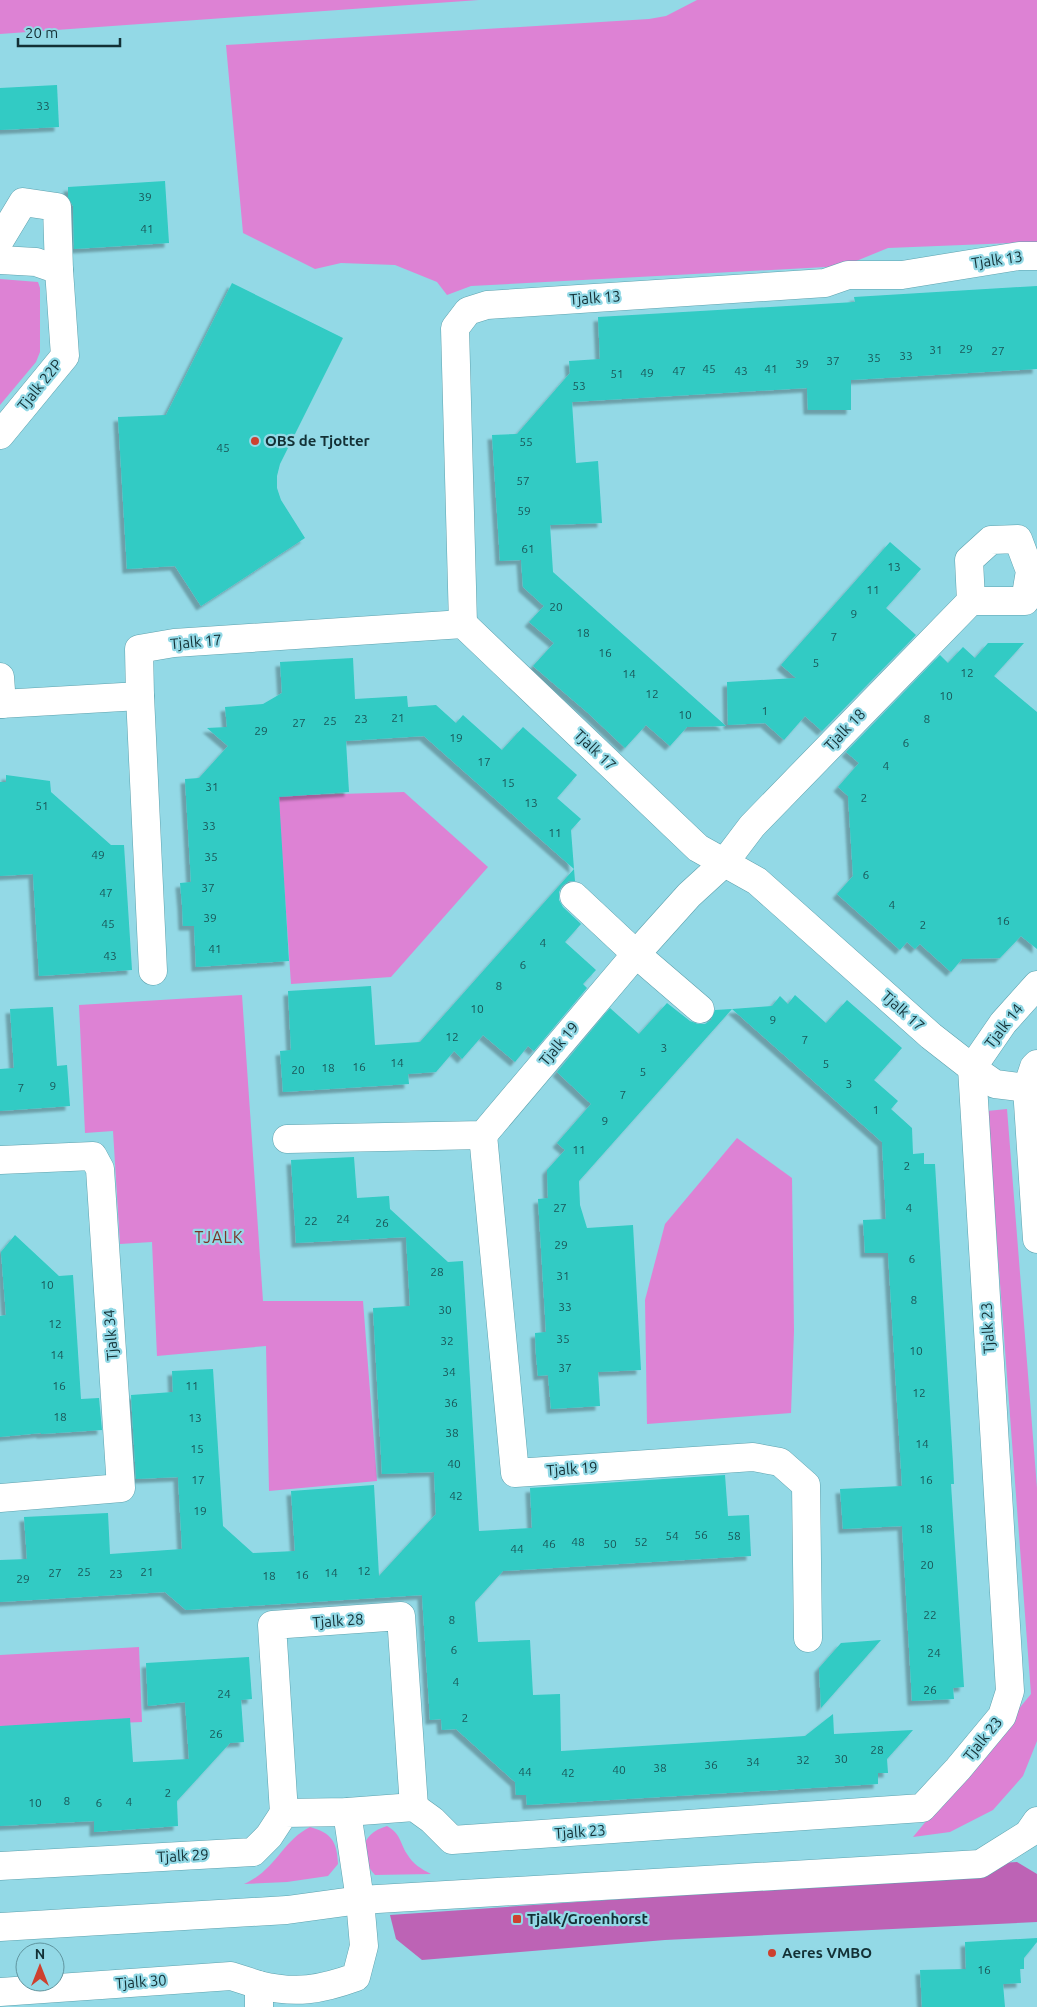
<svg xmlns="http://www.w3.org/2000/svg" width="1037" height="2007" font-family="Ubuntu,sans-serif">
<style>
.green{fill:#dd82d4}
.forest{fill:#bd63b5}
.building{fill:#30cbc4;filter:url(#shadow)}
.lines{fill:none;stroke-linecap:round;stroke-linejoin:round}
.minor-casing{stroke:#5da2ae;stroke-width:29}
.minor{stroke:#fff;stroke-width:28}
.poi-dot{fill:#cd402f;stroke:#93d9e6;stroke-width:2}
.labels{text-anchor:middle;stroke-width:4.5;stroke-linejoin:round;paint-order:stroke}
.number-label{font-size:12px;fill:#1a5759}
.street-label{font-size:15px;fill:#133035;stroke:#93d9e6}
.poi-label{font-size:15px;font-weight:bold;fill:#133035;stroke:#93d9e6;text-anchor:start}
.neighbourhood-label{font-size:16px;letter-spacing:1px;fill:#7b352a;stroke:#93d9e6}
</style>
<defs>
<filter id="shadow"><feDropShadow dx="-4.5" dy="4.5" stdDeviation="1" flood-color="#0004"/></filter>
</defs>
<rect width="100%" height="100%" fill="#93d9e6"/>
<g class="green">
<polygon points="0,0 479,0 0,34"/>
<polygon points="697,0 1037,0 1037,242 888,248 844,266 471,286 447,295 437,282 395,265 341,263 315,269 243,233 226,45 649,19 666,16"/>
<polygon points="0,279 38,282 40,288 40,352 36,362 0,405"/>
<polygon points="404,792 488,867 391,977 291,984 278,796"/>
<polygon points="242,995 263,1301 363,1301 377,1481 269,1491 266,1346 157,1356 152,1242 120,1244 113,1131 85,1133 79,1005"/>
<polygon points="1007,1109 1037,1488 1037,1741 1023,1776 993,1810 950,1832 913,1837 1031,1694 987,1111"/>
<polygon points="737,1138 792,1178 794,1331 791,1413 647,1424 645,1300 665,1224"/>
<polygon points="139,1647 142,1722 0,1728 0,1655"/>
<path d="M387 1826C401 1834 399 1841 407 1854 413 1864 421 1869 431 1874L375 1875C357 1855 360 1834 387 1826Z"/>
<path d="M310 1827C332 1833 337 1842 338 1864L328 1876 287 1882 244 1884C276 1870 282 1841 310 1827Z"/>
</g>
<polygon class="forest" points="1017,1862 1037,1874 1037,1922 665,1940 422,1960 396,1939 390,1915 867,1882 986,1864"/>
<g class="building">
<polygon points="57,85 59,127 0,130 0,88"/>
<polygon points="165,181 169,243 74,249 73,206 68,197 68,187"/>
<polygon points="232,283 343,338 280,464 277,476 277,488 281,500 305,538 201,606 175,566 127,569 118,417 166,415"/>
<polygon points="1037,286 1037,369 851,380 851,410 808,410 807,388 572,402 576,463 598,461 602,523 550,525 553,572 726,726 687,727 670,746 646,725 625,748 588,713 533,666 554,643 529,622 544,606 523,587 521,560 500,561 492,435 517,434 570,373 569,361 600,359 598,317 855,302 854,297"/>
<polygon points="890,542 921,569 886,608 916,635 822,731 805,716 784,740 765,723 728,725 727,682 796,678 781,665"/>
<polygon points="988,643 1024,643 994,676 1037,712 1037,949 1021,936 1000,958 962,959 951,972 920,944 915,949 907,942 900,950 837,894 853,876 848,796 838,787 859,763 846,752 940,655 948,663 963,647 975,658"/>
<polygon points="353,658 355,699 407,696 408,707 436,705 456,723 463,715 502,750 523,727 577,775 557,798 581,819 571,830 574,869 424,736 346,741 349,792 279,797 289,961 196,967 194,926 183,926 182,905 180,883 191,882 185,779 199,778 228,746 207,728 227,727 225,707 263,704 282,693 280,662"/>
<polygon points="6,775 50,781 51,792 111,845 124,845 132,970 39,976 33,874 0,876 0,782 6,782"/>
<polygon points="574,869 575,881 569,881 562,886 559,892 559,900 563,907 581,924 565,942 596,970 583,984 587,988 534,1051 528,1046 515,1062 483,1035 462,1059 454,1051 436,1072 408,1074 409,1084 283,1092 280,1051 291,1050 288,991 371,986 375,1045 420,1042"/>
<polygon points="795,995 826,1023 847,1000 902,1048 874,1080 898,1101 891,1109 912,1128 913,1154 924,1153 924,1164 935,1164 953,1463 954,1484 951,1484 964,1687 953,1688 954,1699 912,1701 902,1526 843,1529 840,1489 902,1486 888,1253 865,1253 863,1220 886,1219 882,1142 732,1009 772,1006 780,996 788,1004"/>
<polygon points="667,1003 690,1021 698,1024 705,1024 711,1020 715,1010 732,1009 579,1181 580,1205 587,1228 633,1225 641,1370 598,1372 600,1406 551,1409 548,1375 538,1376 536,1355 535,1333 546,1332 538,1199 548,1198 547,1170 565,1150 557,1143 591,1104 557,1072 610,1008 639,1034"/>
<polygon points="53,1007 57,1066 67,1065 70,1106 0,1111 0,1069 14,1068 10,1009"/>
<polygon points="354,1157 357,1198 389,1196 390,1209 448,1262 463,1261 479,1531 532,1528 530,1488 679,1478 725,1475 728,1516 749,1515 751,1556 503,1571 475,1602 478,1642 530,1640 533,1695 560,1694 561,1751 805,1736 833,1714 834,1734 913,1730 887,1759 888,1773 878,1773 878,1784 527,1805 526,1795 516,1795 515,1782 456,1729 442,1730 441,1719 430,1720 422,1595 186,1610 165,1592 0,1602 0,1560 27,1559 24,1517 108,1513 110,1554 182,1549 178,1477 136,1479 131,1395 173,1392 172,1371 213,1369 223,1526 253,1553 295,1551 291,1491 374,1485 379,1576 436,1514 434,1472 382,1474 373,1308 410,1306 406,1237 296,1243 291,1160"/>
<polygon points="15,1235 59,1276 73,1275 81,1399 99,1398 102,1430 41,1434 41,1433 0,1437 0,1316 6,1315 1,1252"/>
<polygon points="881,1640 821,1708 819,1668 841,1643"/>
<polygon points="249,1657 252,1699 241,1700 244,1742 230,1743 177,1801 178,1826 94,1832 94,1821 0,1826 0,1726 130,1718 133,1762 189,1759 185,1702 148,1706 146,1663"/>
<polygon points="1037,1938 1037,1942 1024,1958 1024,1969 1020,1969 1021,1983 1003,1984 1005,2007 922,2007 920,1970 966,1969 965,1942"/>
</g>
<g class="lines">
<g class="minor-casing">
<g id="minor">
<polyline points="0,240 23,202 57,207 59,270 65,356 0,435"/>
<polyline points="0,260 36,262 59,270"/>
<polyline points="463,624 455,328 468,311 487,305 825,283 848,275 902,275 1019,256 1037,256"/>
<polyline points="0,677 2,704"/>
<polyline points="140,696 153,971"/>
<polyline points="0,704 140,696 139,649 174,643 463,624 698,848 757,881 931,1036 972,1068 995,1084 1027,1088"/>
<polyline points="574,896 636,954 700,1009"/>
<polyline points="1037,1064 1034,1067 1027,1088 1037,1239"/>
<polyline points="972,1068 1003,1023 1037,985"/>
<polyline points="483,1135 515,1473 753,1457 780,1462 806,1485 808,1638"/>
<polyline points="287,1139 483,1135 636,954 689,895 724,863 752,826 971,601 1025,601 1030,571 1018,539 991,540 969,560 971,601"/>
<polyline points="0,1160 93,1156 100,1169 121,1488 0,1498"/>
<polyline points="284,1813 272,1625 401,1616 414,1807"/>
<polyline points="0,1866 253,1852 269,1836 284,1813 347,1812 414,1807 432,1820 452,1840 922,1808 958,1769 1002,1716 1010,1691 972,1068"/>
<polyline points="0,1927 287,1910 360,1900 980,1864 1028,1834 1037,1821"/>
<path d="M259 1985C296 1994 320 1990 356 1977L364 1946 360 1900 347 1812"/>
<polyline points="0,1992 231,1976 259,1985 259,2007"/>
</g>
</g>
<use href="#minor" class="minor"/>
</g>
<g class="poi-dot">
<circle cx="255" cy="441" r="5"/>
<rect x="512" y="1914" width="10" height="10" rx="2.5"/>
<circle cx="772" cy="1953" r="5"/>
</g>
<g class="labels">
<g class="number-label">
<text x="43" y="110">33</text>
<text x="145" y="201">39</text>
<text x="147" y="233">41</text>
<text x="966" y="353">29</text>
<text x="936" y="354">31</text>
<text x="998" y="355">27</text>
<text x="906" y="360">33</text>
<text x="874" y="362">35</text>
<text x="833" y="365">37</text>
<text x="802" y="368">39</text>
<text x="709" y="373">45</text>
<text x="771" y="373">41</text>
<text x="679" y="375">47</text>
<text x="741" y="375">43</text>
<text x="647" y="377">49</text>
<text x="617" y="378">51</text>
<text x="579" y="390">53</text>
<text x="526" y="446">55</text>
<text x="223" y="452">45</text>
<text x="523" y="485">57</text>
<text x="524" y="515">59</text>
<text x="528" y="553">61</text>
<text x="894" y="571">13</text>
<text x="873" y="594">11</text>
<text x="556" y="611">20</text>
<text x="854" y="618">9</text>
<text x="583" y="637">18</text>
<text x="834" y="641">7</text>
<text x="605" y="657">16</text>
<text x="816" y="667">5</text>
<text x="967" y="677">12</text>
<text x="629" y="678">14</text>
<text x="652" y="698">12</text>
<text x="946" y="700">10</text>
<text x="765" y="715">1</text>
<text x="685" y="719">10</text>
<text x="398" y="722">21</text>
<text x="361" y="723">23</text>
<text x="927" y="723">8</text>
<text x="330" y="725">25</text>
<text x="299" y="727">27</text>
<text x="261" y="735">29</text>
<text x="456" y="742">19</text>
<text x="906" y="747">6</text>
<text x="484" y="766">17</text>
<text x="886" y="770">4</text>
<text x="508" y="787">15</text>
<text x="212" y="791">31</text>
<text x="864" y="802">2</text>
<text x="531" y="807">13</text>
<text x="42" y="810">51</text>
<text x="209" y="830">33</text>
<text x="555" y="837">11</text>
<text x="98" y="859">49</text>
<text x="211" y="861">35</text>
<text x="866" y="879">6</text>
<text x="208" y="892">37</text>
<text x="106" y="897">47</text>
<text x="892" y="909">4</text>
<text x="210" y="922">39</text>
<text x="1003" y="925">16</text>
<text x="108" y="928">45</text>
<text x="923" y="929">2</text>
<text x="543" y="947">4</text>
<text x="215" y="953">41</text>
<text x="110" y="960">43</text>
<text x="523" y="969">6</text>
<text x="499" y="990">8</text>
<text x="477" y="1013">10</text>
<text x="773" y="1024">9</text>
<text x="452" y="1041">12</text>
<text x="805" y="1044">7</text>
<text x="664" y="1052">3</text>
<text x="397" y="1067">14</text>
<text x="826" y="1068">5</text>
<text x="359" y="1071">16</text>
<text x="328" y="1072">18</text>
<text x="298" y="1074">20</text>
<text x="643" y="1076">5</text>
<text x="849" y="1088">3</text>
<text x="53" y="1090">9</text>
<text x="21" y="1092">7</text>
<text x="623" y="1099">7</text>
<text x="876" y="1114">1</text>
<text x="605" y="1125">9</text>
<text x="579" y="1154">11</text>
<text x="907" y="1170">2</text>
<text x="560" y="1212">27</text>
<text x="909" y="1212">4</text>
<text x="343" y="1223">24</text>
<text x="311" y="1225">22</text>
<text x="382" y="1227">26</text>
<text x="561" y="1249">29</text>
<text x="912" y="1263">6</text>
<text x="437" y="1276">28</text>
<text x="563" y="1280">31</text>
<text x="47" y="1289">10</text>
<text x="914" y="1304">8</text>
<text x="565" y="1311">33</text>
<text x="445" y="1314">30</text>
<text x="55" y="1328">12</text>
<text x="563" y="1343">35</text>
<text x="447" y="1345">32</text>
<text x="916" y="1355">10</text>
<text x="57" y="1359">14</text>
<text x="565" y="1372">37</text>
<text x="449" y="1376">34</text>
<text x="59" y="1390">16</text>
<text x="192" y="1390">11</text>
<text x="919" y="1397">12</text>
<text x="451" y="1407">36</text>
<text x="60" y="1421">18</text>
<text x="195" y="1422">13</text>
<text x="452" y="1437">38</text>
<text x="922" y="1448">14</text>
<text x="197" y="1453">15</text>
<text x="454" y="1468">40</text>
<text x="198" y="1484">17</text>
<text x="926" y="1484">16</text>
<text x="456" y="1500">42</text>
<text x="200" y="1515">19</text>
<text x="926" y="1533">18</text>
<text x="701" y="1539">56</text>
<text x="672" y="1540">54</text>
<text x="734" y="1540">58</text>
<text x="578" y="1546">48</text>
<text x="641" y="1546">52</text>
<text x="549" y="1548">46</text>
<text x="610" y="1548">50</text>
<text x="517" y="1553">44</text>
<text x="927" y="1569">20</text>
<text x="364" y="1575">12</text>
<text x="84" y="1576">25</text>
<text x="147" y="1576">21</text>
<text x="55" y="1577">27</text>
<text x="331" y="1577">14</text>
<text x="116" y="1578">23</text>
<text x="302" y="1579">16</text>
<text x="269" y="1580">18</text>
<text x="23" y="1583">29</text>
<text x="930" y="1619">22</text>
<text x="452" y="1624">8</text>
<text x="454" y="1654">6</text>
<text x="934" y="1657">24</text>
<text x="456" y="1686">4</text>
<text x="930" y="1694">26</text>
<text x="224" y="1698">24</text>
<text x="465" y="1722">2</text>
<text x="216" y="1738">26</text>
<text x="877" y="1754">28</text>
<text x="841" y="1763">30</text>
<text x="803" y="1764">32</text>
<text x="753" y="1766">34</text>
<text x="711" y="1769">36</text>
<text x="660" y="1772">38</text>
<text x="619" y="1774">40</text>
<text x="525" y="1776">44</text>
<text x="568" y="1777">42</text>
<text x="168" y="1797">2</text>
<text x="67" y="1805">8</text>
<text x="129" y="1806">4</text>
<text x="35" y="1807">10</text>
<text x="99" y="1807">6</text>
<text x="984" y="1974">16</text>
</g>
<g class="street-label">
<text transform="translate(997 260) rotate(-8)" y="5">Tjalk 13</text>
<text transform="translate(595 298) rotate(-4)" y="5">Tjalk 13</text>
<text transform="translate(40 385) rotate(-51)" y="5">Tjalk 22P</text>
<text transform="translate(196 642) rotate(-5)" y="5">Tjalk 17</text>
<text transform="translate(845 730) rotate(-46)" y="5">Tjalk 18</text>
<text transform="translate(595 750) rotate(44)" y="5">Tjalk 17</text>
<text transform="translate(903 1011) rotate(42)" y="5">Tjalk 17</text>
<text transform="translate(1004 1026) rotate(-52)" y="5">Tjalk 14</text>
<text transform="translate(559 1044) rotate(-50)" y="5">Tjalk 19</text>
<text transform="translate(988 1328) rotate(-93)" y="5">Tjalk 23</text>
<text transform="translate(111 1335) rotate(-94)" y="5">Tjalk 34</text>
<text transform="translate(572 1469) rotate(-4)" y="5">Tjalk 19</text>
<text transform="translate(338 1621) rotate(-4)" y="5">Tjalk 28</text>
<text transform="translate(983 1739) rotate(-51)" y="5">Tjalk 23</text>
<text transform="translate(580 1832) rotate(-4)" y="5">Tjalk 23</text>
<text transform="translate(183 1856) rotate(-3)" y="5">Tjalk 29</text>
<text transform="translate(141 1982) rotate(-4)" y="5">Tjalk 30</text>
</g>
<g class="poi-label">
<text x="265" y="446">OBS de Tjotter</text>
<text x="527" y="1924">Tjalk/Groenhorst</text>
<text x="782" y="1958">Aeres VMBO</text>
</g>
<g class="neighbourhood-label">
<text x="219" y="1243">TJALK</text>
</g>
</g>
<g transform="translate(40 1967)"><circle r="24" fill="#93d9e6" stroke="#60959f"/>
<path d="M0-4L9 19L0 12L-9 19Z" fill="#cd402f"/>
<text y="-8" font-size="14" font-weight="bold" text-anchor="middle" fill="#133035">N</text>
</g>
<path d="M18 38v8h102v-8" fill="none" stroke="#133035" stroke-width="2.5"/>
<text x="25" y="38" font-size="15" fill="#133035" stroke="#93d9e6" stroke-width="4" paint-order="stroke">20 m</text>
</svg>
